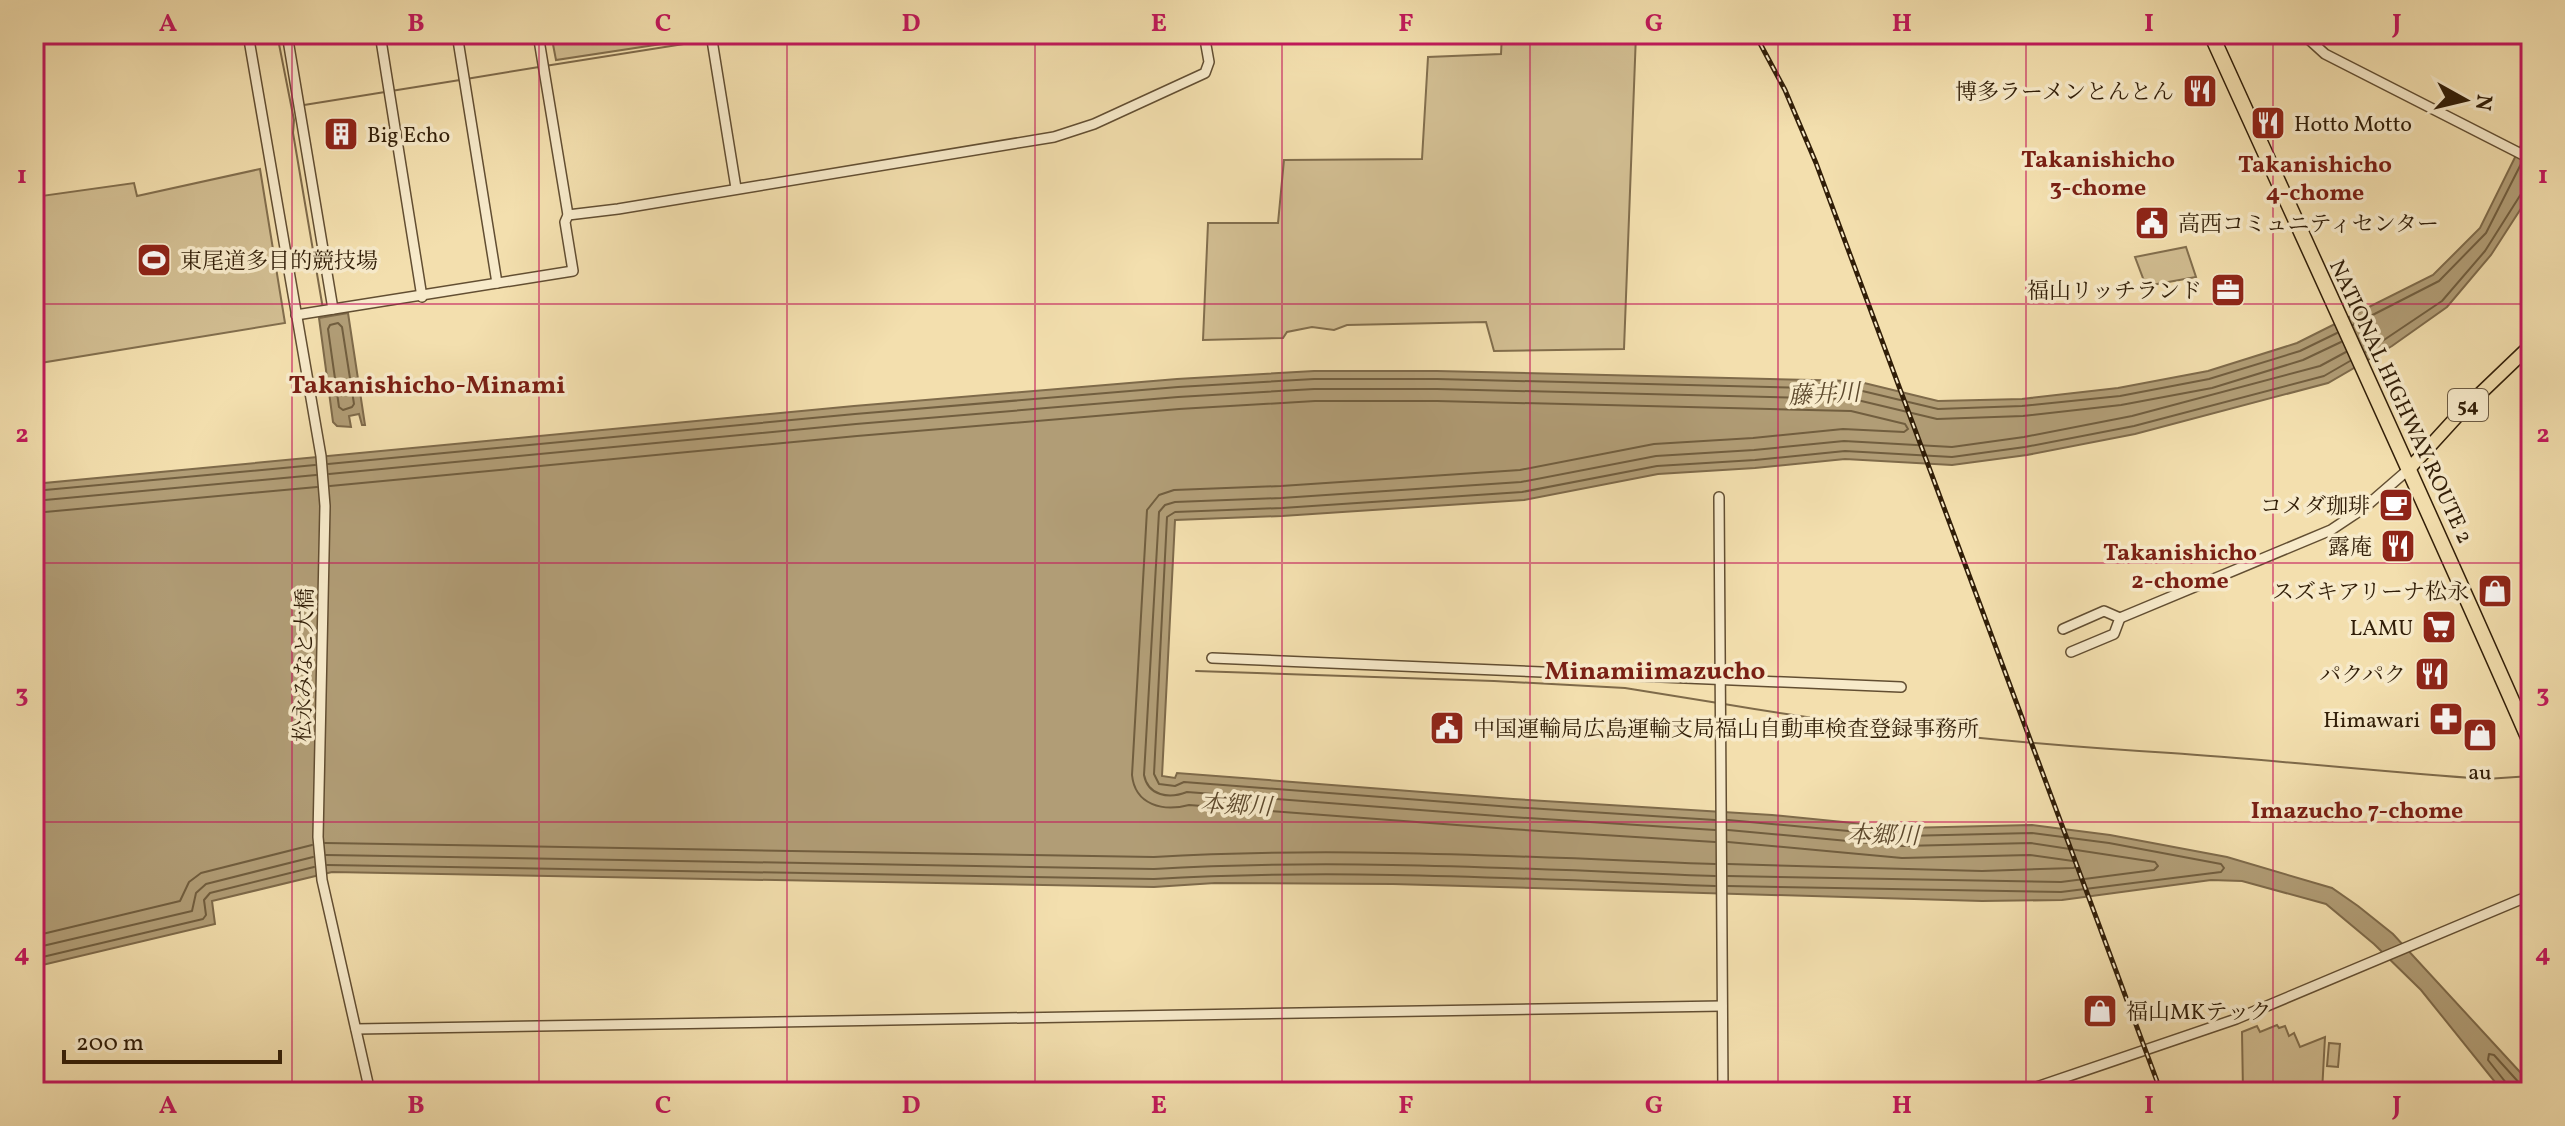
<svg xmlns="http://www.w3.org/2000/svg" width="2565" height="1126" font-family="Vollkorn,'Noto Serif JP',serif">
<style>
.green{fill:#d2be92;stroke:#826e4d;stroke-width:2}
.water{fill:#b19d76;stroke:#7e6a4a;stroke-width:2}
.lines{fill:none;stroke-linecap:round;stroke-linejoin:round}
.shore{stroke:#715e3f;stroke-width:2}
.stream{stroke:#7e6a4a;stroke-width:2}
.minor-casing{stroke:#624e32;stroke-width:12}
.major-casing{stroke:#311e08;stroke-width:15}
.highway-casing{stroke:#311e08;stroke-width:17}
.minor{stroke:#f7eaca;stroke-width:9}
.major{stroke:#f3dfae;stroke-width:12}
.highway{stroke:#f3dfae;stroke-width:14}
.rail-casing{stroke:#311e08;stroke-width:5}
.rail{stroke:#f7eaca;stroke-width:2;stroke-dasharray:6;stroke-linecap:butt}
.grid{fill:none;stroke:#c2185b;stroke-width:2;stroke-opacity:0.55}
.labels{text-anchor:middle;stroke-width:7;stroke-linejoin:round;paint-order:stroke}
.shield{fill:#f7eaca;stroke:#6c5b42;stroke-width:2}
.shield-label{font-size:20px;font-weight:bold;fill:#311e08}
.poi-label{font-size:22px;fill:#311e08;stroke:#f7eaca;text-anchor:end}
.street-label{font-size:22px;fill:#311e08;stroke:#f7eaca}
.neighbourhood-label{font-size:24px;font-weight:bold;fill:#7a1f14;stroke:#f7eaca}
.water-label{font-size:24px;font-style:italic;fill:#5e4a2e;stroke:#f7eaca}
.quarter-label{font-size:26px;font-weight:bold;fill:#7a1f14;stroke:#f7eaca}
.neatline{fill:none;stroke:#c2185b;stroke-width:3}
.grid-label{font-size:26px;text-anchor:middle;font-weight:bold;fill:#c2185b}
</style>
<rect width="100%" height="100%" fill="#f3dfae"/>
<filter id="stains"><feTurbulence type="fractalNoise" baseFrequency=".0025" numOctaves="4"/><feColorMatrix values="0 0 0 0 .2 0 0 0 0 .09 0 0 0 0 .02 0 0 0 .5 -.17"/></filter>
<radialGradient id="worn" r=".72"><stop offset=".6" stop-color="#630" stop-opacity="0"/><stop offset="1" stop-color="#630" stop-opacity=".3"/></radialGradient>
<g class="green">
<polygon points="551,34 699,34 668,43 556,60"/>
<polygon points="1502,34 1636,34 1624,349 1494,351 1486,322 1347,325 1334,330 1312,327 1287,332 1283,338 1203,340 1208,223 1278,223 1284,160 1422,159 1428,57 1501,54"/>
<polygon points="260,169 285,323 34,364 34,197 134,183 137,196"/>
<polygon points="2186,247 2196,277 2146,286 2135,257"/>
<polygon points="2277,1025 2279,1028 2285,1026 2289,1036 2294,1033 2300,1047 2325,1037 2322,1092 2243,1092 2242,1032 2257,1026 2260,1032"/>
<polygon points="2329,1043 2340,1044 2338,1067 2327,1066"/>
</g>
<g class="water">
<polygon points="2531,125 2531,193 2491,255 2447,307 2392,346 2328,383 2135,434 2027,455 1952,465 1845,459 1755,468 1658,474 1524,500 1282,516 1175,520 1162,776 1175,778 1177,773 1513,799 1772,815 1903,828 2032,825 2110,835 2227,857 2332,888 2358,906 2393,934 2531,1084 2531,1092 2503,1092 2421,990 2374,944 2326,904 2242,881 2211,880 2062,900 1982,901 1393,884 1215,883 1154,887 332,872 212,901 215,924 34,967 34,484 854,406 1177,379 1314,371 1437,371 1856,381 1938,401 2022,399 2118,388 2208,371 2297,343 2433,275 2480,228"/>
<polygon points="348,313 365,425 362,425 359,414 349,416 351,427 337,426 333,422 319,318"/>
</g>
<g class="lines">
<g class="shore">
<polygon points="338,323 342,327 354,404 352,407 343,410 339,407 328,329 330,325"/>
<polyline points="2353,325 2439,281 2486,233 2522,162"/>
<polyline points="2366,352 2442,301 2485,251 2521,194 2531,190"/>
<polyline points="328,464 855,414 1178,387 1314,379 1437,379 1854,389 1938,409 2022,406 2120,396 2209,379 2300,351 2337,333"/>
<polyline points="329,474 856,424 1178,397 1314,389 1437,389 1853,399 1937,419 2023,416 2121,405 2212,388 2303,360 2341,342"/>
<path d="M330 486 857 436 1179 409 1315 401H1437L1851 411 1905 424 1908 429 1904 432 1843 429 1753 438 1654 444 1520 470 1281 486 1174 490 1159 495 1147 510 1132 775C1135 805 1163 812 1189 805L1510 829 1715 842"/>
<polyline points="34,491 315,465"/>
<polyline points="34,501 316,475"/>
<polyline points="34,513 317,487"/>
<polyline points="1715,820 1512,807 1184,782 1175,786 1159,784 1154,774 1167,517 1175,512 1282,508 1522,492 1657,466 1755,460 1845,451 1952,457 2025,447 2134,426 2324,376 2350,361"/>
<polyline points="1728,820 1903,836 2032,833 2109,843 2221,864 2224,868 2221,872 2061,892 1728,886"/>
<path d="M1715 830 1511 817 1187 792C1169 799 1148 796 1144 775L1159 512 1165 505 1175 502 1281 498 1521 482 1656 456 1754 450 1844 441 1952 447 2024 437 2132 416 2320 366 2346 352"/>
<polyline points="1728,830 1902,846 2031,843 2155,862 2158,866 2154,870 2061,882 1728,876"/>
<polyline points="1728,842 1902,858 2030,855 2073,861 2076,865 2074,868 1982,871 1728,864"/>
<path d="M325 843 1154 857C1340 846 1529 857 1715 864"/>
<path d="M326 855 1154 869C1340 858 1529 869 1715 876"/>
<path d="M327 865 1154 879C1340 868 1529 879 1715 886"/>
<polyline points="34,936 180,901 189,882 201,873 312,845"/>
<polyline points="34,948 192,911 196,893 206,884 313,857"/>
<polyline points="34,959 203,919 206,915 204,900 210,893 314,867"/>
<polyline points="2509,1092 2507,1084 2488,1060 2489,1054 2494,1055 2522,1086 2531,1089"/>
</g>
<g class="stream">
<polyline points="277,34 294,120 293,133 323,309"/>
<polyline points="715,39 746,34"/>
<polyline points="545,66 709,40"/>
<polyline points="466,79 539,67"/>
<polyline points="391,91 460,80"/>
<polyline points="304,105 385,92"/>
<polyline points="1196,671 1494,681 1625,688 1718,703"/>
<path d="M1724 704C1872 729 2021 744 2171 753 2276 760 2381 772 2486 779L2531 776"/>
</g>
<g class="minor-casing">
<g id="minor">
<polyline points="248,34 321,456 325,506 318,837 322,880 370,1092"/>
<polyline points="287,34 333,309"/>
<polyline points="380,34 422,297"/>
<polyline points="457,34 497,283"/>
<polyline points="711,34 736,188"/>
<polyline points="2303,34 2325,54 2531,159"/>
<polyline points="568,215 618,209 1054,137 1094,124 1205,73 1209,62 1204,34"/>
<polyline points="296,315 573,271 565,222 568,215 538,34"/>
<polyline points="1719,497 1723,1092"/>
<polyline points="2120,618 2331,530 2364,508 2409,469"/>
<polyline points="2063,629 2104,611 2120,618 2114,634 2071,652"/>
<polyline points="1212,658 1901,687"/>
<polyline points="356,1029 1722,1006"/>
<polyline points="2022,1092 2236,1019 2531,895"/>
</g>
</g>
<g class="major-casing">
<polyline id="major" points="2409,469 2461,412 2531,345"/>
</g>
<g class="highway-casing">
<path id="highway" d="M2211 34C2318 270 2427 506 2531 744"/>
</g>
<use href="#minor" class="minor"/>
<use href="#major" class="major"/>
<use href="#highway" class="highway"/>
<g class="rail-casing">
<polyline id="rail" points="1755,34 1785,90 1816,163 2161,1092"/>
</g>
<use href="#rail" class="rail"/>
</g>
<path class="grid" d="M292 34V1092M539 34V1092M787 34V1092M1035 34V1092M1282 34V1092M1530 34V1092M1778 34V1092M2026 34V1092M2273 34V1092M34 304H2531M34 563H2531M34 822H2531"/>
<defs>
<g id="restaurant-square" transform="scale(1.8)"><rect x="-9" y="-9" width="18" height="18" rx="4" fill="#8f2418" stroke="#f7eaca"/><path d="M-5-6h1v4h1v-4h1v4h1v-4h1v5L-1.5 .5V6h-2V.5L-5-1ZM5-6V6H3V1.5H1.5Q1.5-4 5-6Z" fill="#fff"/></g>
<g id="building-square" transform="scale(1.8)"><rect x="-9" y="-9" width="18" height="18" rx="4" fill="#8f2418" stroke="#f7eaca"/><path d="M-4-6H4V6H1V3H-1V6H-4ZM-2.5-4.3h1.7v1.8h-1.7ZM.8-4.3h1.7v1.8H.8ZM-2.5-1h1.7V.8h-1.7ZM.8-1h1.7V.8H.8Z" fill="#fff"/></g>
<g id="civic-square" transform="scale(1.8)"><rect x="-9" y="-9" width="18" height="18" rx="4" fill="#8f2418" stroke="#f7eaca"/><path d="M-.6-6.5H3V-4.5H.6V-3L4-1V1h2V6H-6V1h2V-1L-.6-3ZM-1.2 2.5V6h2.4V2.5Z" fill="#fff"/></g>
<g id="stadium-square" transform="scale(1.8)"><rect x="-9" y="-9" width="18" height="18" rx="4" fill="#8f2418" stroke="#f7eaca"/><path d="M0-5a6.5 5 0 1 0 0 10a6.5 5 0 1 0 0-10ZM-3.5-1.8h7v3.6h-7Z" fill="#fff"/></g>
<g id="office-square" transform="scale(1.8)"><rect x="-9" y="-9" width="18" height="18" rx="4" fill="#8f2418" stroke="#f7eaca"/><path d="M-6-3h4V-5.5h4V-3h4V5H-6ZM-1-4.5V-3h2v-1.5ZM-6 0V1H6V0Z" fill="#fff"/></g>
<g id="cafe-square" transform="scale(1.8)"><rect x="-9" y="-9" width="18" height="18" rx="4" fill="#8f2418" stroke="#f7eaca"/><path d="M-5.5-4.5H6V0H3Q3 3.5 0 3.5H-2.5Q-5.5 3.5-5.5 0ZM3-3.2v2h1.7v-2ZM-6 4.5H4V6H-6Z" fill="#fff"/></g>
<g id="shop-square" transform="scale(1.8)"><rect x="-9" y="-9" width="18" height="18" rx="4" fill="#8f2418" stroke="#f7eaca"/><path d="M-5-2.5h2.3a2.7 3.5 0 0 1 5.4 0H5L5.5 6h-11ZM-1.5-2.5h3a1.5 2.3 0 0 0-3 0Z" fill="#fff"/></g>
<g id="supermarket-square" transform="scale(1.8)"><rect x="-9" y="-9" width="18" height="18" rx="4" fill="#8f2418" stroke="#f7eaca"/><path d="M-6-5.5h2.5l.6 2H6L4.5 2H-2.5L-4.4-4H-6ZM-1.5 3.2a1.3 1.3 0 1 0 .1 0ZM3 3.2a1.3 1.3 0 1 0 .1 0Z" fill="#fff"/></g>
<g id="pharmacy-square" transform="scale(1.8)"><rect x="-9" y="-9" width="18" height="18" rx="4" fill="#8f2418" stroke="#f7eaca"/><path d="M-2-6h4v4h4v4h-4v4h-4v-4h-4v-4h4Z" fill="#fff"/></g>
</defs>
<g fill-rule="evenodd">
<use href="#restaurant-square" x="2200" y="91"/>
<use href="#restaurant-square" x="2268" y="123"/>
<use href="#building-square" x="341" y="134"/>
<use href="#civic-square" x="2152" y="223"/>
<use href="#stadium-square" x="154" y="260"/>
<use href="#office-square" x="2228" y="290"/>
<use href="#cafe-square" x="2396" y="505"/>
<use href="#restaurant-square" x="2398" y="546"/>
<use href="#shop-square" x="2495" y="591"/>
<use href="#supermarket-square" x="2439" y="627"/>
<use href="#restaurant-square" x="2432" y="674"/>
<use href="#pharmacy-square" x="2446" y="719"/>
<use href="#civic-square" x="1447" y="728"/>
<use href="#shop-square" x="2480" y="735"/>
<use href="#shop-square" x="2100" y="1011"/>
</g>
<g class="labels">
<rect class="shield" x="2448" y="389" width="40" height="32" rx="6"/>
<g class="shield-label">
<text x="2468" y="412">54</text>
</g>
<g class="poi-label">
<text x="2174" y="99">博多ラーメンとんとん</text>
<text x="2294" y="131" text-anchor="start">Hotto Motto</text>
<text x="367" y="142" text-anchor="start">Big Echo</text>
<text x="2178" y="231" text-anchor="start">高西コミュニティセンター</text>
<text x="180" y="268" text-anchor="start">東尾道多目的競技場</text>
<text x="2202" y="298">福山リッチランド</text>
<text x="2370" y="513">コメダ珈琲</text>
<text x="2372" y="554">露庵</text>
<text x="2469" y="599">スズキアリーナ松永</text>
<text x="2413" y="635">LAMU</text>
<text x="2406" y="682">パクパク</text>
<text x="2420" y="727">Himawari</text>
<text x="1473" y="736" text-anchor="start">中国運輸局広島運輸支局福山自動車検査登録事務所</text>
<text x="2480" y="779" text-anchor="middle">au</text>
<text x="2126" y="1019" text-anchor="start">福山MKテック</text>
</g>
<g class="street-label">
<text transform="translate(2402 401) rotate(65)" y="8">NATIONAL HIGHWAY ROUTE 2</text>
<text transform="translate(303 665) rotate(-89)" y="8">松永みなと大橋</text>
</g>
<g class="neighbourhood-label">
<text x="2098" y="167">Takanishicho<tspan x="2098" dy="28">3-chome</tspan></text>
<text x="2315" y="172">Takanishicho<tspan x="2315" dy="28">4-chome</tspan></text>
<text x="2180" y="560">Takanishicho<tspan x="2180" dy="28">2-chome</tspan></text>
<text x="2357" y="818">Imazucho 7-chome</text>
</g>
<g class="water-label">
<text transform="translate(1824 394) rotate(-3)" y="8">藤井川</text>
<text transform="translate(1236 805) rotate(3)" y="8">本郷川</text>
<text transform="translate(1883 835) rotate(1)" y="8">本郷川</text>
</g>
<g class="quarter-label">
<text x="427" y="393">Takanishicho-Minami</text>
<text x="1655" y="679">Minamiimazucho</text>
</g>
</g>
<rect width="2565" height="1126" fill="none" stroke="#f3dfae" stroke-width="88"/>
<g transform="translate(2465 100) rotate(98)" stroke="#f7eaca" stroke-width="6" paint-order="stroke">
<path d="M0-6L14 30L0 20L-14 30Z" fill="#311e08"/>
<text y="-12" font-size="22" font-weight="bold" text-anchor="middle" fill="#311e08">N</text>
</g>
<path d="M64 1050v12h216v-12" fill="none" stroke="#311e08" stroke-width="4"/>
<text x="76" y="1050" font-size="24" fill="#311e08" stroke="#f7eaca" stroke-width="6" paint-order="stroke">200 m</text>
<rect x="44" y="44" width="2477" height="1038" class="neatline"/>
<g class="grid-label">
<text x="168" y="31">A</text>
<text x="416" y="31">B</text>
<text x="663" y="31">C</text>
<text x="911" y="31">D</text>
<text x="1159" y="31">E</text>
<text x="1406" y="31">F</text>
<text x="1654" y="31">G</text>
<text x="1902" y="31">H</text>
<text x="2149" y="31">I</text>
<text x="2397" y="31">J</text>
<text x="22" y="183">1</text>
<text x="2543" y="183">1</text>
<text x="22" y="442">2</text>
<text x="2543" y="442">2</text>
<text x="22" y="702">3</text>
<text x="2543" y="702">3</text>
<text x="22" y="961">4</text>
<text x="2543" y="961">4</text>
<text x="168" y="1113">A</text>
<text x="416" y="1113">B</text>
<text x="663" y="1113">C</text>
<text x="911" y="1113">D</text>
<text x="1159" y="1113">E</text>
<text x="1406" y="1113">F</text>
<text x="1654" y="1113">G</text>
<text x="1902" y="1113">H</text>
<text x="2149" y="1113">I</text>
<text x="2397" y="1113">J</text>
</g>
<rect width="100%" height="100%" filter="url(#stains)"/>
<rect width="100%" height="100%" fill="url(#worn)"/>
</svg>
